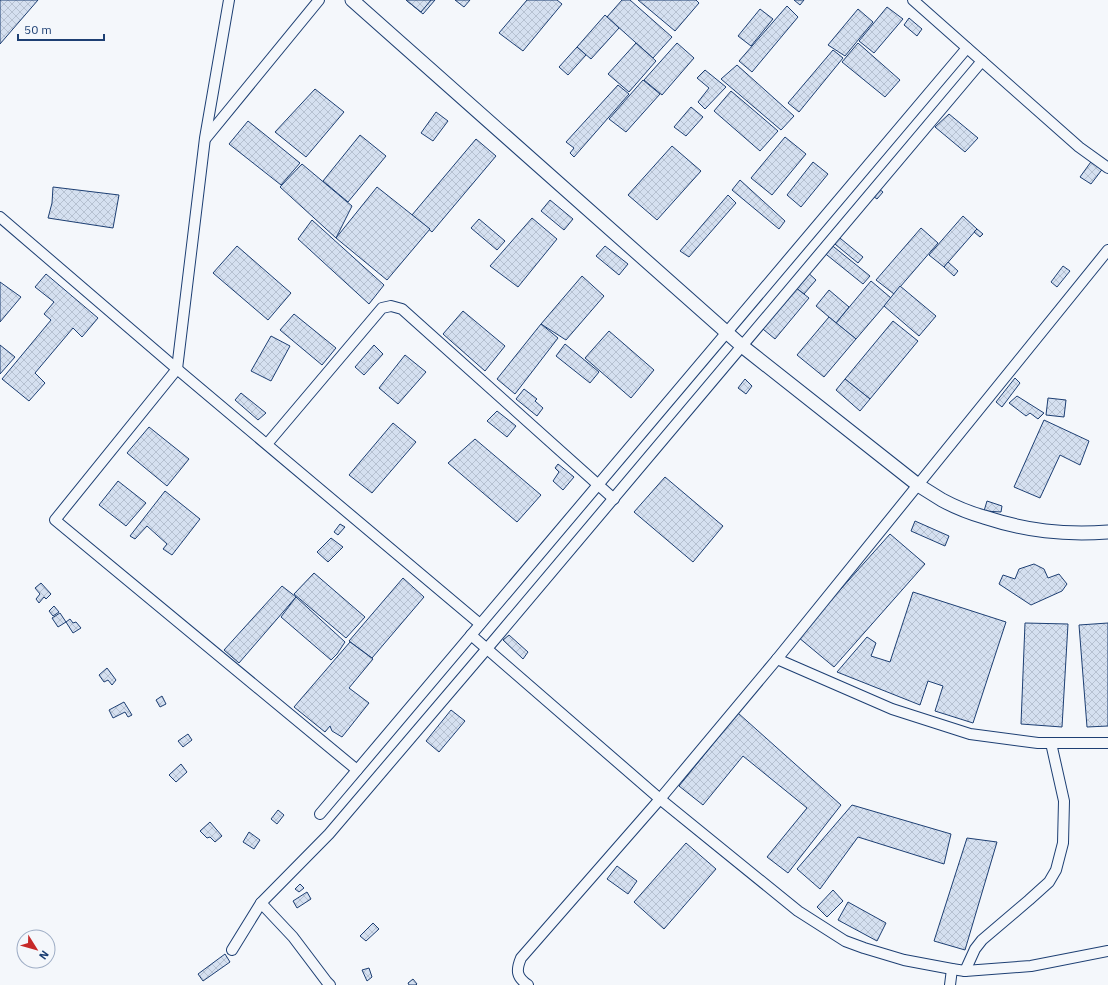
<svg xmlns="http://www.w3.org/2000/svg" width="1108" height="985" font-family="'IBM Plex Sans',sans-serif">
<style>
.building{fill:url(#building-cross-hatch);stroke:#1d3f73}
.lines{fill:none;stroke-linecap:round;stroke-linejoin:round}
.minor-casing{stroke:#1d3f73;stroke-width:12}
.tertiary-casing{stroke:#1d3f73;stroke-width:15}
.minor{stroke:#f4f7fb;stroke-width:10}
.tertiary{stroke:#f4f7fb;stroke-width:13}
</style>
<defs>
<pattern id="building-cross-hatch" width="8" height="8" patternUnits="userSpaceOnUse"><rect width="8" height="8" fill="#d5e0f0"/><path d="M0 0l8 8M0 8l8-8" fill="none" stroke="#b6c1d1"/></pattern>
</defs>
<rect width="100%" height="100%" fill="#f4f7fb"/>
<g class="building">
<polygon points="0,0 38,0 0,44"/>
<polygon points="406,0 435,0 423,14"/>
<polygon points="406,0 431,0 421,12"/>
<polygon points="455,0 470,0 464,7"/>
<polygon points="527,0 557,0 562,4 523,51 499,33"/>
<polygon points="622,0 630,0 672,37 653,58 607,17"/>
<polygon points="638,0 696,0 699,3 675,31"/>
<polygon points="794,0 804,0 800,5"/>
<polygon points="787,6 798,17 752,72 739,61"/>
<polygon points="887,7 903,19 874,53 859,41"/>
<polygon points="760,9 773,19 751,46 738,36"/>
<polygon points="858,9 873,22 845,56 828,45"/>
<polygon points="605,15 619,28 591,59 577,47"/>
<polygon points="909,18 922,29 917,36 904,25"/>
<polygon points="636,43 656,61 629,92 608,74"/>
<polygon points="677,43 694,58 662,95 644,80"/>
<polygon points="858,43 900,80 885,97 842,62"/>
<polygon points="577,47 586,55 568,75 559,67"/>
<polygon points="833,50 843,58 799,112 788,103"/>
<polygon points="737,65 794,116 781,130 721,79"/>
<polygon points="705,70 726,87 705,109 698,102 709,88 697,78"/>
<polygon points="643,80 660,94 626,132 609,119"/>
<polygon points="618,85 629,94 574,157 570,153 574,148 566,142"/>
<polygon points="315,89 344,112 306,157 275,132"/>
<polygon points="731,91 778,131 760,151 714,111"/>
<polygon points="691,107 703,117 686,136 674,127"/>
<polygon points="436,112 448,121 433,141 421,133"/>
<polygon points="949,114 978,138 965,152 935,127"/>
<polygon points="248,121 300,163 281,185 229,144"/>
<polygon points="360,135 386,156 348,202 323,181"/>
<polygon points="785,137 806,154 772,195 751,178"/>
<polygon points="476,139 496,156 432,232 412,215"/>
<polygon points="672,146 701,171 657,220 628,195"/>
<polygon points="1093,159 1104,167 1091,184 1080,177"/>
<polygon points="813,162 828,174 801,207 787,195"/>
<polygon points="302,164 352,206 336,238 280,187"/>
<polygon points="740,180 785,221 779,229 732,190"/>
<polygon points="875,186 883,192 877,199 869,193"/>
<polygon points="53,187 119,195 113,228 48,218 52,203"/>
<polygon points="377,187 430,229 387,280 336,238"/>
<polygon points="728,195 736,203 689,257 680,251"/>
<polygon points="550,200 573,219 564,230 541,211"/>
<polygon points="963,216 977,229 944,267 929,255"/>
<polygon points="532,218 557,239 518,287 490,266"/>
<polygon points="479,219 505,241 497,250 471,228"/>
<polygon points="312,220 384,285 369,304 298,239"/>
<polygon points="921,228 938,243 894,294 876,280"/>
<polygon points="977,229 983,234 980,237 974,232"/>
<polygon points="835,234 863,257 858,263 830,240"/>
<polygon points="829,243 870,276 863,284 822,251"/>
<polygon points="237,246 291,293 268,320 213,273"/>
<polygon points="605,246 628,264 619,275 596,256"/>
<polygon points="948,262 958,271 954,276 944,267"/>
<polygon points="1063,266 1070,271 1057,287 1051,282"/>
<polygon points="804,269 816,280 804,294 791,284"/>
<polygon points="46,274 98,318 82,337 73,328 35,373 45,383 29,401 2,379 51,320 44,314 54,302 35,287"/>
<polygon points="582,276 604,296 566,340 541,324"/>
<polygon points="871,281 891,298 856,339 836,323"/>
<polygon points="0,282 21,297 0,322"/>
<polygon points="791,284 809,298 775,339 758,325"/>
<polygon points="900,286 936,316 919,336 884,306"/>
<polygon points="829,290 849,307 836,323 816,306"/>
<polygon points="463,311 505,346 485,371 443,334"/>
<polygon points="294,314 336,348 322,365 280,330"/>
<polygon points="829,317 856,339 824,377 797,355"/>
<polygon points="893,321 918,341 870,399 845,379"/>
<polygon points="541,324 558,338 515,394 497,379"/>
<polygon points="609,331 654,370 631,398 585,358"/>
<polygon points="271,336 290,346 271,381 251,371"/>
<polygon points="565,344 599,372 590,383 556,356"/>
<polygon points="0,345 15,357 0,374"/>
<polygon points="374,345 383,354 364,375 355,367"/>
<polygon points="405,355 426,372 398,404 379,388"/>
<polygon points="1015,378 1020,383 1002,407 996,402"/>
<polygon points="745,379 752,386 746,394 738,388"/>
<polygon points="845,379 870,399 860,411 836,390"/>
<polygon points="524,389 537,399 535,401 543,408 537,416 516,399"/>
<polygon points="241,393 266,413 258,420 235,400"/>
<polygon points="1017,396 1044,413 1038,419 1030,413 1026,416 1009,403"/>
<polygon points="1048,398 1066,400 1064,417 1046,415"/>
<polygon points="497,411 516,426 507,437 487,421"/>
<polygon points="1044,420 1089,441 1080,465 1060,455 1040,498 1014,487"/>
<polygon points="393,423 416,442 372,493 349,475"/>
<polygon points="149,427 189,459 167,486 127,453"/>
<polygon points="475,439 541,495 517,522 448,463"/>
<polygon points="558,464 574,477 563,490 553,481 559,472 555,468"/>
<polygon points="665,477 723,526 693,562 634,512"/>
<polygon points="118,481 146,503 126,526 99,505"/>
<polygon points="165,491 200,519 172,555 163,549 167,544 147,526 135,539 130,536"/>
<polygon points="987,501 1002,506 1001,512 984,511"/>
<polygon points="915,521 949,536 945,546 911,531"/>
<polygon points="340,524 345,527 338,535 334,532"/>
<polygon points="890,534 925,564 834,667 798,637"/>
<polygon points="331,538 343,547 328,562 317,552"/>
<polygon points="1034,564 1044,569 1048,578 1059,574 1067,584 1062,591 1031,605 999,584 1003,575 1015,579 1019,569"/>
<polygon points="314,573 365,617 346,638 294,594"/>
<polygon points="403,578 424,597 372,658 349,641"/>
<polygon points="41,583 51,594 46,599 44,597 39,603 36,599 40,594 35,588"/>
<polygon points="282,586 296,597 239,663 224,650"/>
<polygon points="913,592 1006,622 973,723 935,711 943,686 928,681 920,705 837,672 867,637 876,643 871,656 890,662"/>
<polygon points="296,597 345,642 337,654 331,660 281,617"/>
<polygon points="54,606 59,612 53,616 49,611"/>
<polygon points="60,613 66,622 58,627 52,618"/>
<polygon points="70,619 73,623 76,622 81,628 73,633 66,622"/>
<polygon points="1025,623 1068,624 1062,727 1021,724"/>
<polygon points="1108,623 1108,726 1087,727 1079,625"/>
<polygon points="509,635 528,652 523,659 503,640"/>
<polygon points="350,642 373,659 349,688 369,703 342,737 332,731 330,726 325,732 294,707"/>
<polygon points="107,668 116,680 112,685 108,680 104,682 99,675"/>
<polygon points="162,696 166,704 160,707 156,700"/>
<polygon points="124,702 132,715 128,717 125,712 113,718 109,710"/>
<polygon points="451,710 465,721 439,752 426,741"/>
<polygon points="738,713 841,805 788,873 767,857 807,808 743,756 703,805 679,786"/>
<polygon points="188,734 192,740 183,747 178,741"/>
<polygon points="181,764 187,772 176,782 169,775"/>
<polygon points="852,805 951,834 944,864 858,837 820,889 797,869"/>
<polygon points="278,810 284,815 277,824 271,819"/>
<polygon points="210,822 222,836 215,842 210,837 207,838 200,831"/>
<polygon points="249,832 260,840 254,849 243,842"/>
<polygon points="967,838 997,842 965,950 934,941"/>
<polygon points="686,843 716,869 664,929 634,902"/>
<polygon points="617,866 637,881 628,894 607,879"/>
<polygon points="300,884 304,888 299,892 295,889"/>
<polygon points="833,890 843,901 827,917 817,907"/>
<polygon points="307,892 311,899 297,908 293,901"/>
<polygon points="848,902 886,923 877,941 838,920"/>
<polygon points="373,923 379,929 366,941 360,936"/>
<polygon points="225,954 230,962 203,981 198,974"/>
<polygon points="369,968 372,977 367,981 362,970"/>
<polygon points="413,979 417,984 416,985 409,985 408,983"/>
</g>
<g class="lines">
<g class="minor-casing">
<g id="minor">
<polyline points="229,0 205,138 177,369 55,520 357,770"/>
<polyline points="913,0 1079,147 1108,168"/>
<polyline points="206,138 319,0"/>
<polyline points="0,217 177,369 480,624"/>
<polyline points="267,444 382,308 391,306 402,309 614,499"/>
<polyline points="471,635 660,799 798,911 845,941 864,948 904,960 952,969 965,971 1031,966 1108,951"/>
<polyline points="777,659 892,709 970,734 1038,743 1108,743"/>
<polyline points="320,814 967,48"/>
<polyline points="261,903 293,937 327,982 330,985"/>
<polyline points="232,950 261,903 329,834 496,638 982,61"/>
<polyline points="965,971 975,949 982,940 1029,900 1049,882 1056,870 1063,843 1064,801 1051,743"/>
<path d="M528 985C516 977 516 970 521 958L660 799 777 659 1108 250"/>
<polyline points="950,985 952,969"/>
</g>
</g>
<g class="tertiary-casing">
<path id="tertiary" d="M352 0 742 346 918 485C926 490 934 495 942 500 955 507 970 513 984 517 1027 531 1063 535 1108 532"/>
</g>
<use href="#minor" class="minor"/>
<use href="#tertiary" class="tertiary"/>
</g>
<g transform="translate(36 949) rotate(127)"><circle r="19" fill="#f4f7fb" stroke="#9eadc5"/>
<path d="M0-3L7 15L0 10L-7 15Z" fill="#c62828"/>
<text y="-6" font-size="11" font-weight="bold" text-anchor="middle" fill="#1d3f73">N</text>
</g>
<path d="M18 34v6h86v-6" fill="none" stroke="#1d3f73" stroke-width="2"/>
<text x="24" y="34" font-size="12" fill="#1d3f73" stroke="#f4f7fb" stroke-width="3" paint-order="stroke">50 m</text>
</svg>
